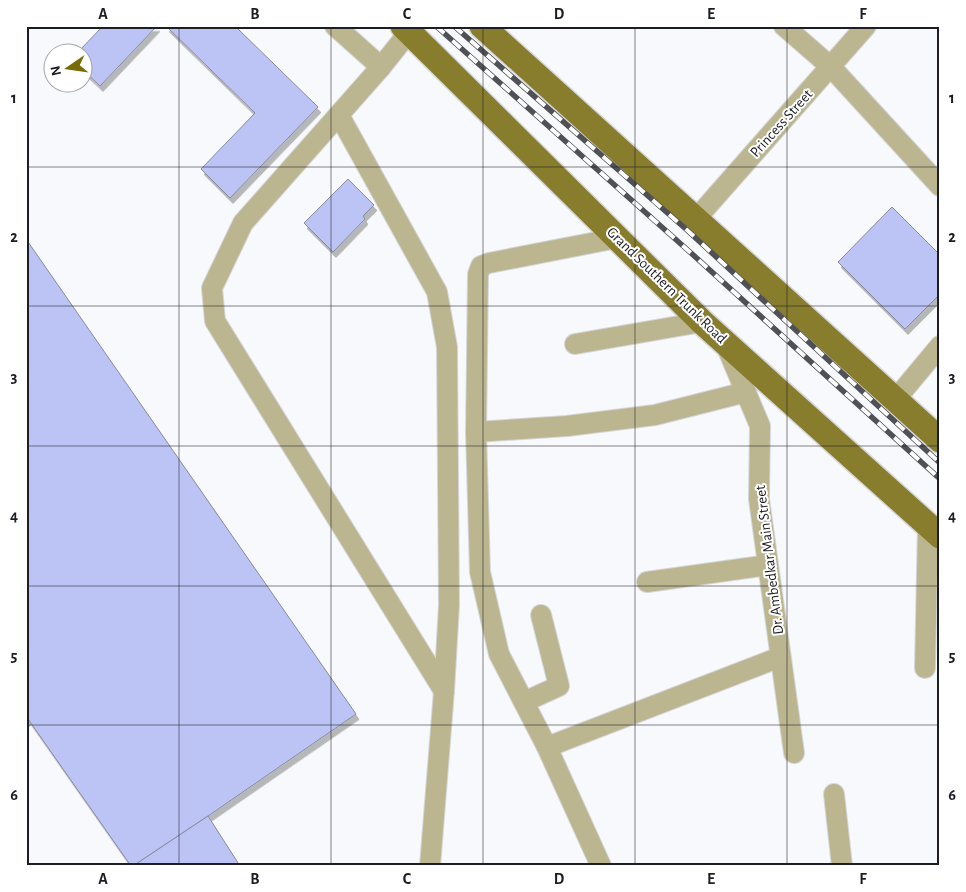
<svg xmlns="http://www.w3.org/2000/svg" width="966" height="892" font-family="'Alegreya Sans',sans-serif">
<style>
.building{fill:#bcc4f5;stroke:#888b9c;filter:url(#shadow)}
.lines{fill:none;stroke-linecap:round;stroke-linejoin:round}
.minor-casing{stroke:#d5d6d9;stroke-width:22}
.major-casing{stroke:#d5d6d9;stroke-width:28}
.minor{stroke:#bbb68f;stroke-width:20}
.major{stroke:#887c2d;stroke-width:25}
.rail-casing{stroke:#505156;stroke-width:5.5}
.rail{stroke:#fff;stroke-width:4;stroke-dasharray:11;stroke-linecap:butt}
.grid{fill:none;stroke:#1d1e24;stroke-width:1;stroke-opacity:0.55}
.labels{text-anchor:middle;stroke-width:4;stroke-linejoin:round;paint-order:stroke}
.street-label{font-size:15px;fill:#1d1e24;stroke:#fff}
.neatline{fill:none;stroke:#1d1e24;stroke-width:2}
.grid-label{font-size:16px;text-anchor:middle;font-weight:bold;fill:#1d1e24}
</style>
<defs>
<filter id="shadow"><feDropShadow dx="3" dy="5.5" stdDeviation="0" flood-color="#0004"/></filter>
</defs>
<rect width="100%" height="100%" fill="#f8f9fc"/>
<g class="building">
<polygon points="103,26 157,26 100,86 82,69 82,52 78,52"/>
<polygon points="166,26 235,26 318,107 230,198 201,169 255,113"/>
<polygon points="348,179 374,205 363,216 365,219 333,252 304,223"/>
<polygon points="892,207 940,255 940,294 905,329 838,262"/>
<polygon points="26,239 356,714 208,816 133,866 131,866 28,719 26,721"/>
<polygon points="208,816 240,866 133,866"/>
</g>
<g class="lines">
<g class="minor-casing">
<g id="minor">
<polyline points="335,26 381,67"/>
<polyline points="784,26 831,67 940,186"/>
<polyline points="409,32 381,67 243,223 212,288 215,321 444,691"/>
<polyline points="339,115 437,292 447,347 449,605 444,691 430,866"/>
<polyline points="695,220 866,26"/>
<polyline points="575,344 702,322"/>
<polyline points="727,345 728,350 760,426 759,499 794,753"/>
<polyline points="895,400 940,346"/>
<polyline points="476,432 567,426 655,415 746,392"/>
<polyline points="647,582 768,565"/>
<polyline points="925,668 928,524"/>
<polyline points="524,702 559,686 541,615"/>
<polyline points="547,747 780,657"/>
<polyline points="834,794 842,866"/>
<polyline points="601,866 547,747 499,654 480,572 476,432 478,274 481,266 489,263 617,238"/>
</g>
</g>
<g class="major-casing">
<g id="major">
<polyline points="403,26 702,322 940,536"/>
<polyline points="482,26 940,440"/>
</g>
</g>
<use href="#minor" class="minor"/>
<use href="#major" class="major"/>
<g class="rail-casing">
<g id="rail">
<polyline points="436,26 691,253 940,479"/>
<polyline points="454,26 687,230 940,463"/>
</g>
</g>
<use href="#rail" class="rail"/>
</g>
<path class="grid" d="M179 26V866M331 26V866M483 26V866M635 26V866M787 26V866M26 167H940M26 306H940M26 446H940M26 586H940M26 725H940"/>
<g class="labels">
<g class="street-label">
<text transform="translate(781 123) rotate(-48)" y="5">Princess Street</text>
<text transform="translate(667 285) rotate(44)" y="5">Grand Southern Trunk Road</text>
<text transform="translate(769 560) rotate(-97)" y="5">Dr. Ambedkar Main Street</text>
</g>
</g>
<rect width="966" height="892" fill="none" stroke="#ffffff" stroke-width="55"/>
<g transform="translate(68 68) rotate(257)"><circle r="24" fill="#ffffff" stroke="#a5a5a7"/>
<path d="M0-4L9 19L0 12L-9 19Z" fill="#786b05"/>
<text y="-8" font-size="14" font-weight="bold" text-anchor="middle" fill="#1d1e24">N</text>
</g>
<rect x="28" y="28" width="910" height="836" class="neatline"/>
<g class="grid-label">
<text x="103" y="19">A</text>
<text x="255" y="19">B</text>
<text x="407" y="19">C</text>
<text x="559" y="19">D</text>
<text x="711" y="19">E</text>
<text x="863" y="19">F</text>
<text x="14" y="103">1</text>
<text x="952" y="103">1</text>
<text x="14" y="242">2</text>
<text x="952" y="242">2</text>
<text x="14" y="382">3</text>
<text x="952" y="382">3</text>
<text x="14" y="521">4</text>
<text x="952" y="521">4</text>
<text x="14" y="661">5</text>
<text x="952" y="661">5</text>
<text x="14" y="800">6</text>
<text x="952" y="800">6</text>
<text x="103" y="884">A</text>
<text x="255" y="884">B</text>
<text x="407" y="884">C</text>
<text x="559" y="884">D</text>
<text x="711" y="884">E</text>
<text x="863" y="884">F</text>
</g>
</svg>
